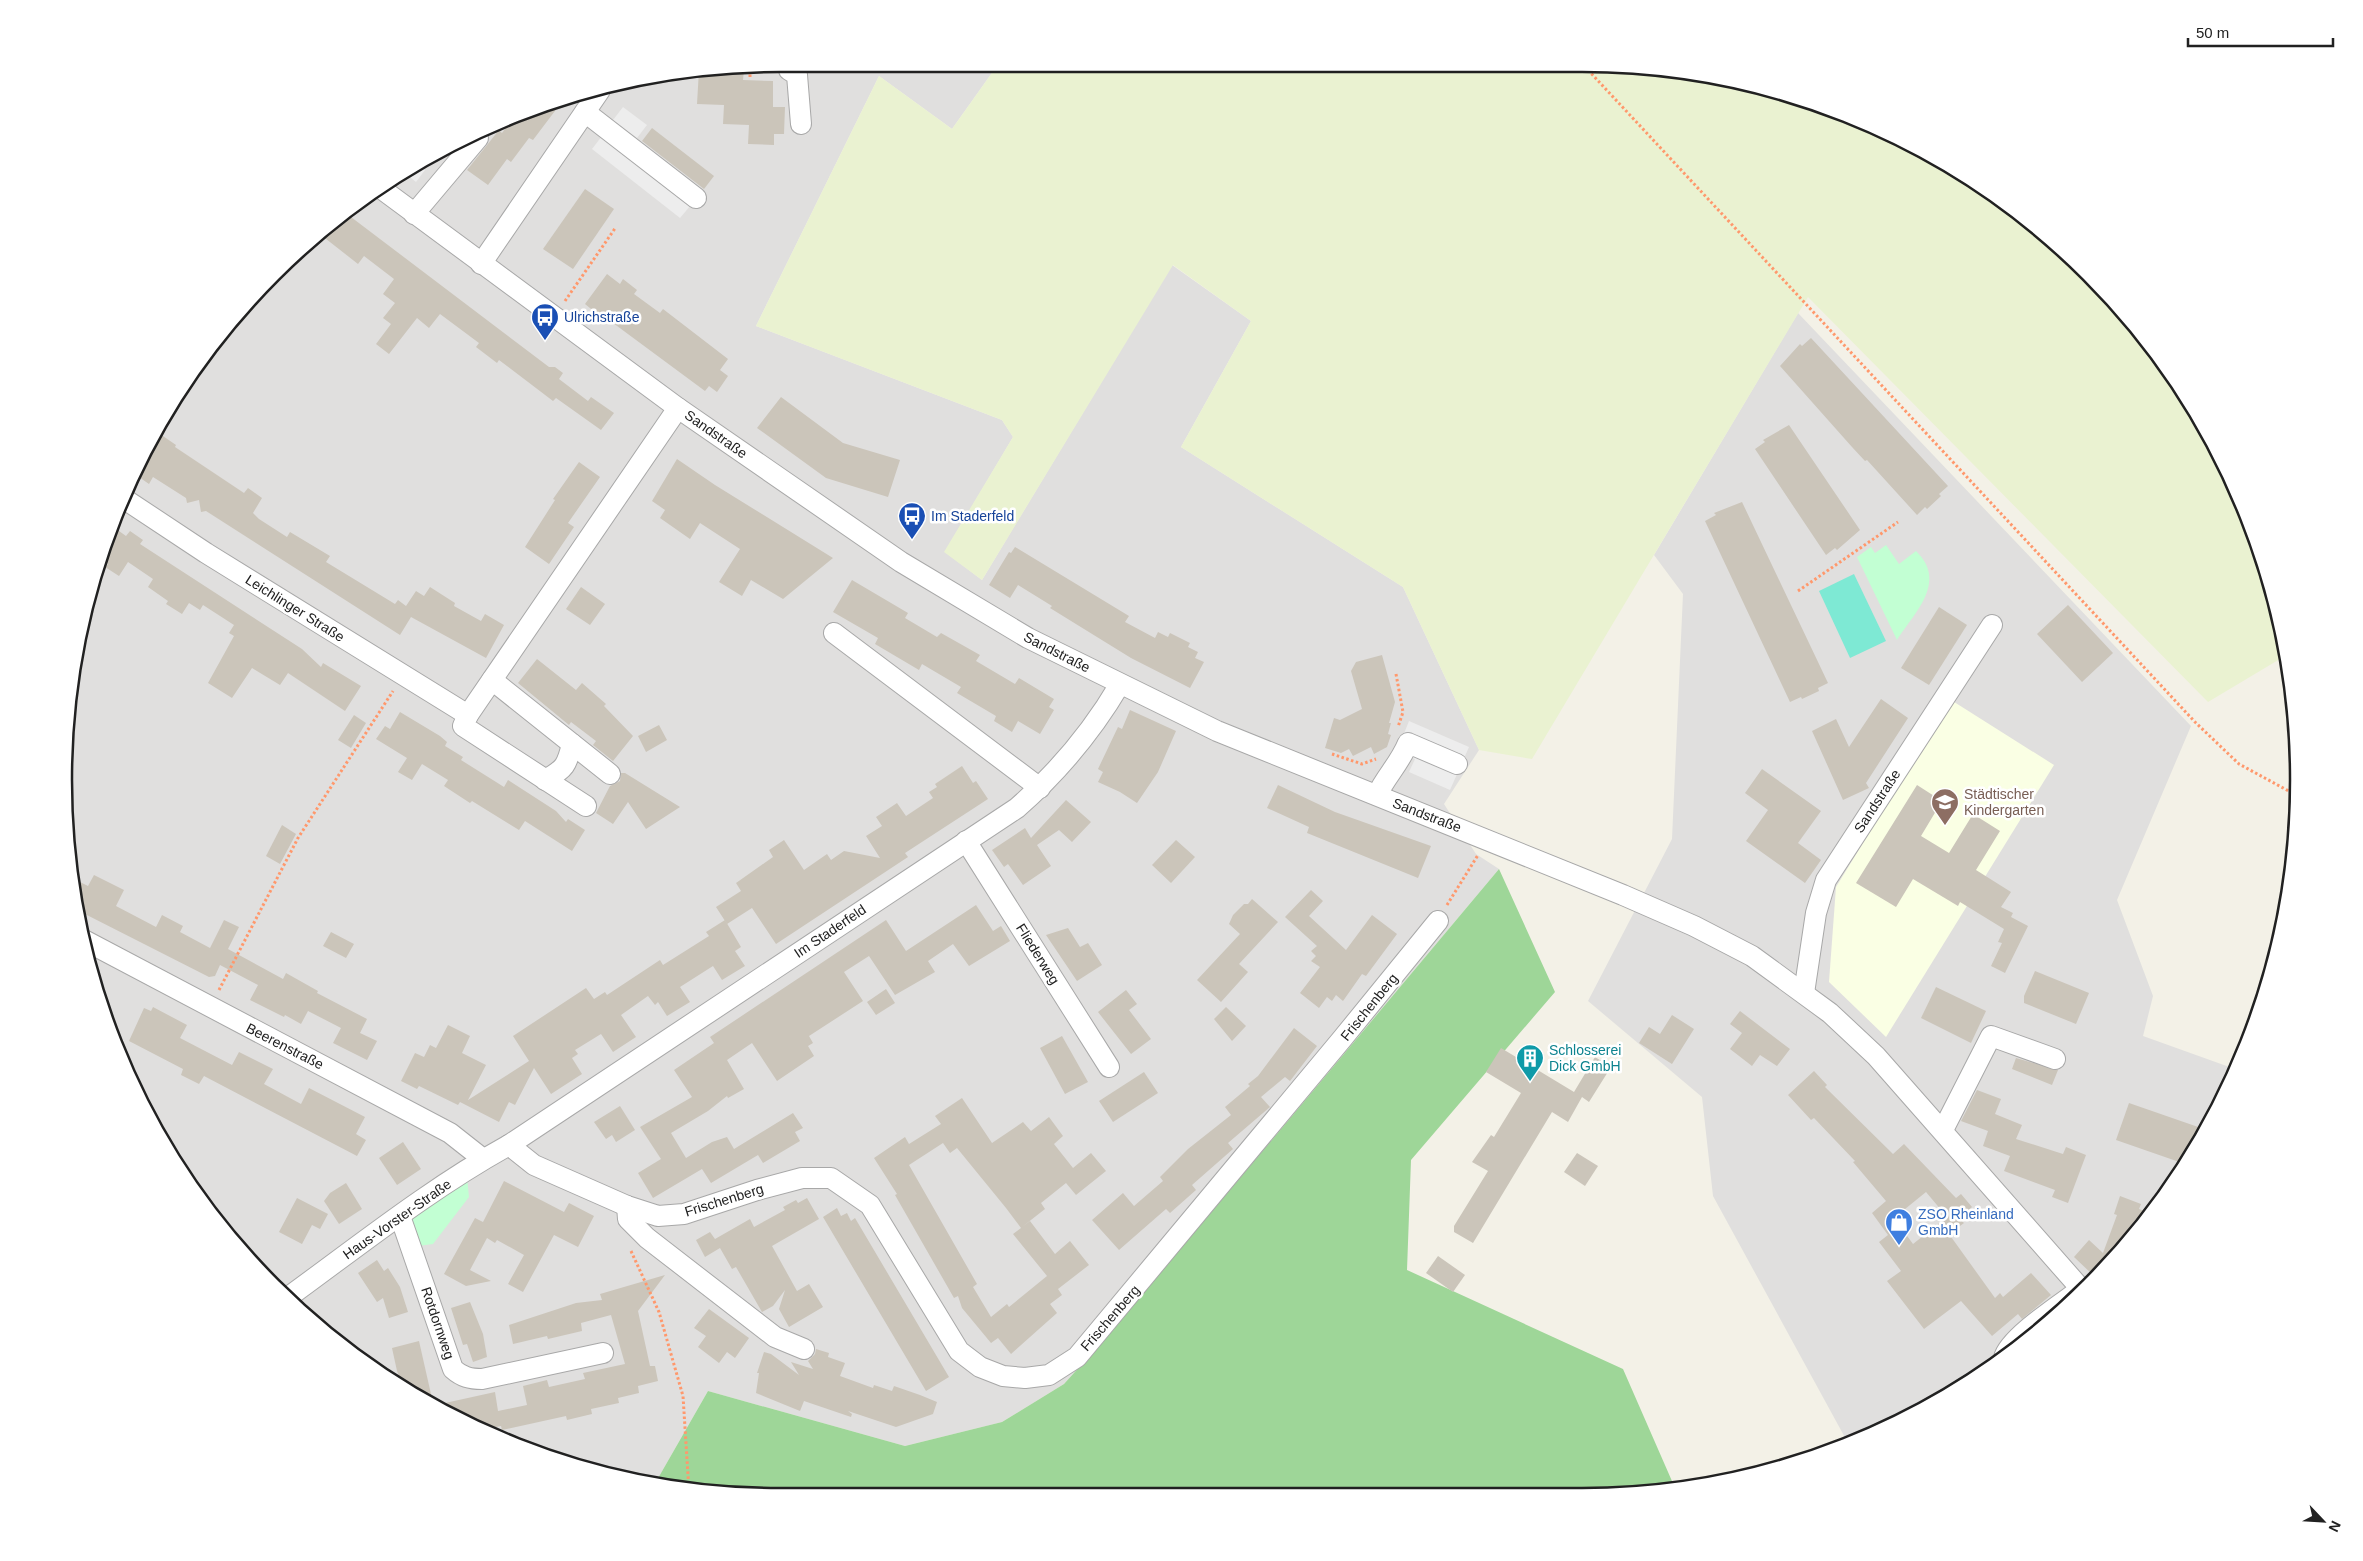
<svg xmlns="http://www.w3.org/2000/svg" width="2363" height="1561" font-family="Helvetica,sans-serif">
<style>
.residential{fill:#e0dfde}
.education{fill:#faffe4}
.farmland{fill:#eaf2d1}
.forest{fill:#9ed698}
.park{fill:#c2ffd3}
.pitch{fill:#7ee9d4}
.parking{fill:#ededed}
.building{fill:#cbc5ba;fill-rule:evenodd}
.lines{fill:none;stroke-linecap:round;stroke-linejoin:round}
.minor-casing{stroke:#a8a8a8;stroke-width:22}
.path{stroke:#ff986c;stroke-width:3;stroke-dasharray:2.5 2.5;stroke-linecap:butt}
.minor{stroke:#fff;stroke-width:20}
.labels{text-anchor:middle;stroke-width:5;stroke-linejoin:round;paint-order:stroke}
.transit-label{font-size:14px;fill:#164399;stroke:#fff;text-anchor:start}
.street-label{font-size:14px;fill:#212121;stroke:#fff}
.education-label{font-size:14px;fill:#785e54;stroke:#fff;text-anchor:start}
.culture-label{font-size:14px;fill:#0d838f;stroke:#fff;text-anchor:start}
.shop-label{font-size:14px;fill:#366cbe;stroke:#fff;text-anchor:start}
.rim{fill:none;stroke:#212121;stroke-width:2.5}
</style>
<rect width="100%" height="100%" fill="#f3f1e7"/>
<g class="residential">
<polygon points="687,70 994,70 952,129 879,76 756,326 1002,420 1013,437 945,552 982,580 1172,265 1251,321 1181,447 1403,587 1479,750 1444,804 1476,854 1499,869 1110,1333 1064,1384 1002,1422 905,1446 708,1391 657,1480 643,1481 550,1459 464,1423 308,1319 212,1217 160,1139 88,966 65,828 65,733 88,595 118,506 212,344 274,273 382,185 550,102"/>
<polygon points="1798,313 2191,726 2117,900 2153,996 2143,1036 2235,1069 2203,1139 2121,1253 2019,1349 1899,1423 1848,1443 1713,1196 1702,1097 1588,1001 1672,839 1683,594 1654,555"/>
</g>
<polygon class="education" points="1951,700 2054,765 1886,1037 1829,982 1836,887"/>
<polygon class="farmland" points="994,70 1676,70 1768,88 1899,138 2055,242 2151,344 2225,464 2275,595 2285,656 2208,702 1808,297 1532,759 1479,750 1403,587 1181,447 1251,321 1173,265 982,580 944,552 1013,437 1002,420 756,326 879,76 952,129"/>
<polygon class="forest" points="1499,869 1555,992 1411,1160 1407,1270 1623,1369 1675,1488 1629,1496 687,1491 643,1481 657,1480 708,1391 905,1446 1002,1422 1064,1384 1110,1333"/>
<g class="park">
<path d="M1886 545 1899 564 1916 551C1948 582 1915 612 1897 640L1857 557 1871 547 1875 553Z"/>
<polygon points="467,1177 469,1197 433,1244 418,1246 411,1216"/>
</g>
<polygon class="pitch" points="1854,574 1886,641 1850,658 1819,591"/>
<g class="parking">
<polygon points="623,107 647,125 637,138 613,120"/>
<polygon points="602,136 691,205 680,218 592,149"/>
<polygon points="419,166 425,170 416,182 405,173"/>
<polygon points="1409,721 1469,747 1450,790 1409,772 1415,759 1397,751"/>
</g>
<g class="building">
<polygon points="699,70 744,70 743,80 773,81 773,107 785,107 784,134 774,134 774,145 748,144 749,125 723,124 724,105 697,104"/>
<polygon points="564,99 533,140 529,138 511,162 507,159 488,185 467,170 499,130 502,133 511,121 550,102"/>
<polygon points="652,128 714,176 704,189 642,141"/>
<polygon points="585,189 614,209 573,269 543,249"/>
<polygon points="347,214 549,367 555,367 563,373 559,379 588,401 591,397 614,413 601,430 556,398 553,401 499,360 497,363 476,347 479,343 440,314 429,328 417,318 389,354 376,344 391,324 383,318 395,303 383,294 394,279 364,256 358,264 321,235"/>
<polygon points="607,274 620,284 623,279 637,290 634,294 660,313 663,309 728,359 720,370 728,376 717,392 709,386 705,391 609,320 607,322 585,304"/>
<polygon points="1811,338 1948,486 1939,494 1941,496 1927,509 1925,507 1917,515 1867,460 1865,461 1852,447 1780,366 1800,344 1802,346"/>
<polygon points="781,397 843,443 900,460 888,497 826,478 757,428"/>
<polygon points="1789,425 1860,530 1837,550 1835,548 1826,555 1755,449 1765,442 1763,440"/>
<polygon points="160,434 176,445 175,447 244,493 248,488 262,498 253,513 259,519 287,537 290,532 330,556 326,562 395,604 398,600 406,606 416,591 424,596 430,587 455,603 454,606 481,621 485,614 504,625 486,658 411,617 400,635 206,511 201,512 199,500 187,503 186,498 153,477 149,484 136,475"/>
<polygon points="677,459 715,485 833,558 783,599 751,580 742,596 719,582 740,549 700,523 690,539 660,518 665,510 652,501"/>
<polygon points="579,462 600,477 568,523 574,527 549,564 525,547 555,500 553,499"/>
<polygon points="1742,502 1828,683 1818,688 1819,691 1802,699 1801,697 1790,702 1705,521 1716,515 1714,513"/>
<polygon points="112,526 126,536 130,531 143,540 140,544 302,649 321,667 323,663 361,686 345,711 288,673 280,685 252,668 232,698 208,683 234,636 229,633 234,625 203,605 200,610 189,603 182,614 166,604 168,601 148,587 153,579 128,562 119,576 105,567 108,564 101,558"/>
<polygon points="1015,547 1129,616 1125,622 1155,638 1158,632 1168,637 1170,633 1190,643 1188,647 1198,652 1195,658 1204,662 1190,688 1131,658 1050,608 1052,606 1018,585 1010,598 989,585 1009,552 1011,553"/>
<polygon points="852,580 908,613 905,618 937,637 941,633 980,655 976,661 1015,684 1019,678 1054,699 1049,707 1054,710 1040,734 1018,721 1012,732 994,721 996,716 957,693 961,687 922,664 919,670 875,644 878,638 833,612"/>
<polygon points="581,587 605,604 590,625 566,609"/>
<polygon points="2068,605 2113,653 2082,682 2037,634"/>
<polygon points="1939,607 1967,625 1929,685 1901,668"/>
<polygon points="1382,655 1395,702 1389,723 1391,723 1388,734 1391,735 1387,747 1374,754 1371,747 1353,756 1349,749 1341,753 1325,748 1334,718 1340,720 1362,709 1351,671 1356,662"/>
<polygon points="537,659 576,690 582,683 606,704 604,706 633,736 613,761 593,745 596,741 571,722 569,725 518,683"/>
<polygon points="1881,699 1908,718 1866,783 1869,788 1843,800 1812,731 1836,719 1849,747"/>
<polygon points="1130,710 1176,731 1158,772 1137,803 1120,792 1098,782 1103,772 1098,769 1118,727 1122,729"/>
<polygon points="400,712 440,736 447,742 445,746 463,757 461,760 504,787 508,780 556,811 566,822 568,819 585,830 572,851 525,821 519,830 472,801 470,803 444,786 448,780 422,764 412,780 398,772 407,758 376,739 385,726 390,729"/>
<polygon points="354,715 366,723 351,748 338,740"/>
<polygon points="659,725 667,740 646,752 638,736"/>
<polygon points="962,766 973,783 976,781 988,799 905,853 908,857 776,944 752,908 727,924 716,907 741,891 736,883 773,857 769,850 784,840 804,870 827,854 831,860 844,851 880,858 866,836 882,826 876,817 897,803 906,816 933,798 929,792 937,787 935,784"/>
<polygon points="1762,769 1821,811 1798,843 1821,860 1805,883 1746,841 1768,810 1745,793"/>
<polygon points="621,773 625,773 680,807 646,829 628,802 613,824 596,813 610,786 620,781"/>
<polygon points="1278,785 1335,812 1431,846 1418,878 1307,833 1309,827 1267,808"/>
<polygon points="1917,785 1942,801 1921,836 1949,853 1973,814 2000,831 1976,870 2011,892 2001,907 2013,913 2011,917 2028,926 2005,973 1991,966 2002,943 1998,942 2004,929 1960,902 1958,906 1913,879 1896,907 1856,883"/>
<polygon points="1066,800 1091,822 1072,842 1059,830 1037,845 1051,866 1023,885 1008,864 1004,867 992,850 1025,828 1031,838"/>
<polygon points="282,825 296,834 280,864 266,856"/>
<polygon points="1176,840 1195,857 1171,883 1152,865"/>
<polygon points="94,875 124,890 116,906 156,927 162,915 183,926 180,932 210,948 224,920 239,927 228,949 283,979 286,973 318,991 317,993 367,1019 360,1033 377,1041 367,1060 333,1043 341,1028 308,1011 301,1024 285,1015 284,1017 250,1000 258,985 220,965 215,976 209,977 79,911 74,879 88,886"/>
<polygon points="1311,890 1323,901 1309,916 1346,950 1372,915 1397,934 1366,976 1362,974 1343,1001 1336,995 1332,1001 1327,997 1319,1008 1300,993 1320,967 1311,961 1316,956 1311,951 1317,946 1285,917"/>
<polygon points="1252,899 1278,922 1239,964 1248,972 1221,1002 1197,980 1240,934 1229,924 1233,915 1244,904 1248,904"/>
<polygon points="976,905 993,931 1001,926 1010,941 969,966 953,944 928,961 935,972 895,995 869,956 844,972 863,1001 809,1036 813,1043 808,1046 814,1056 777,1081 752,1043 727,1060 744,1089 728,1098 727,1096 708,1111 671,1133 686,1158 712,1142 727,1137 734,1149 793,1113 803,1128 795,1132 800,1141 763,1163 758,1155 711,1183 702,1169 653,1198 638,1173 661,1159 640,1127 692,1097 674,1070 714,1043 710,1037 886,920 906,951"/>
<polygon points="725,920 741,947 735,951 745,966 722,980 713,966 680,987 690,1002 667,1016 658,1002 655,1005 648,996 621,1015 636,1037 613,1052 601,1034 575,1050 578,1054 572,1058 582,1074 551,1094 534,1068 515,1105 509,1102 499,1122 460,1102 458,1105 419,1086 417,1089 401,1081 415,1053 424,1057 430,1045 436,1048 448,1025 470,1036 462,1053 486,1065 468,1100 529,1061 513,1036 586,988 594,999 605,992 607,995 660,960 663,965 709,936 706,932"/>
<polygon points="1068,928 1080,947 1088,943 1102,965 1077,981 1046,935"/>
<polygon points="331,932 354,944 346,958 323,946"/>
<polygon points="2035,971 2089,993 2076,1024 2024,1003 2024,996"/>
<polygon points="1936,987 1986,1011 1971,1043 1921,1018"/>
<polygon points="886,989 895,1003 876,1015 867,1002"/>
<polygon points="1126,990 1137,1004 1129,1010 1151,1039 1131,1054 1098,1012"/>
<polygon points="153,1007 187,1025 180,1038 232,1065 239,1052 273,1069 264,1084 301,1104 309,1088 365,1117 356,1134 366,1140 357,1156 204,1076 199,1084 181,1075 183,1069 129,1041 144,1008 151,1011"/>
<polygon points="1226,1007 1246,1026 1232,1041 1214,1019"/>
<polygon points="1740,1011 1790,1049 1777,1066 1760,1055 1752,1066 1730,1049 1742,1033 1730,1024"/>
<polygon points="1672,1015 1694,1029 1672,1064 1639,1043 1649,1027 1660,1034"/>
<polygon points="1294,1028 1317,1046 1290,1081 1285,1077 1261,1097 1270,1107 1228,1143 1233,1149 1192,1185 1196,1190 1170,1213 1166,1209 1119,1250 1092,1220 1123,1193 1134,1206 1163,1181 1160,1177 1188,1149 1231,1115 1225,1107 1250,1086 1248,1084 1258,1076"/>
<polygon points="1062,1036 1088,1082 1065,1094 1040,1048"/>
<polygon points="1501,1048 1574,1092 1595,1057 1611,1067 1589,1102 1582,1097 1568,1122 1552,1112 1473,1243 1454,1232 1454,1226 1488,1171 1472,1162 1491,1135 1494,1137 1521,1093 1486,1072"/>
<polygon points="2016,1058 2058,1070 2052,1085 2012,1069"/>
<path d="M1814 1071 1827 1085 1825 1087 1893 1154 1904 1144 1956 1198 1961 1194 1972 1207 1959 1218 1964 1223 1949 1234 1995 1298 2000 1293 2003 1297 2031 1273 2051 1295 2022 1319 2018 1314 1992 1336 1961 1301 1924 1329 1887 1281 1901 1271 1879 1242 1888 1235 1872 1213 1886 1201 1853 1162 1855 1161 1814 1118 1811 1120 1788 1095ZM1926 1192 1947 1217 1913 1244 1894 1218Z"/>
<polygon points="1144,1072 1158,1093 1113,1122 1099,1101"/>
<polygon points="1977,1090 2001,1099 1995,1114 2022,1125 2016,1139 2063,1154 2066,1147 2086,1155 2068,1203 2052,1197 2055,1190 2004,1171 2010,1156 1983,1146 1988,1131 1961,1121"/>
<path d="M962 1098 992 1143 1023 1122 1031 1131 1049 1117 1063 1136 1054 1144 1073 1168 1091 1153 1106 1171 1076 1195 1066 1183 1041 1203 1045 1209 1022 1227 1030 1221 1055 1254 1070 1241 1089 1265 1058 1289 1062 1295 1050 1304 1057 1313 1011 1354 998 1338 991 1343 962 1308 958 1296 954 1298 895 1195 897 1194 874 1158 905 1137 909 1144 941 1124 935 1116ZM943 1143 950 1153 957 1148 1006 1208 1021 1228 1013 1234 1047 1276 1009 1307 1007 1304 991 1317 973 1287 977 1284 909 1165Z"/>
<polygon points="2129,1103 2201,1128 2191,1156 2185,1164 2116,1140"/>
<polygon points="620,1106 635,1130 616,1142 612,1135 606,1139 594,1122"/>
<polygon points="403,1142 421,1169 397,1185 379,1158"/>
<polygon points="1577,1153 1598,1166 1585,1186 1564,1172"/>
<polygon points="504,1181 564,1212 569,1203 594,1216 578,1247 554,1235 523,1292 508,1284 524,1255 497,1240 495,1243 487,1238 470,1270 491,1281 466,1286 444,1274 475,1218 483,1222"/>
<polygon points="346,1183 362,1209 339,1224 324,1201 330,1193"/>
<polygon points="2120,1196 2141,1204 2139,1209 2150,1213 2139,1229 2133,1227 2121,1253 2093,1280 2094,1276 2074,1257 2089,1240 2103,1253 2117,1215 2114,1214"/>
<polygon points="297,1198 328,1214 320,1229 312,1225 302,1244 279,1232"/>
<polygon points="807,1198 819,1219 772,1246 797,1291 809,1284 823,1307 789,1327 779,1309 785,1290 773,1306 762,1312 736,1267 732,1269 720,1248 705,1257 696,1240 710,1232 715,1239 750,1219 754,1227 785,1210 783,1207 796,1200 798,1203"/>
<polygon points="837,1208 841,1216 847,1213 851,1221 855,1218 949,1377 926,1391 823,1217"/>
<polygon points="1438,1256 1465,1275 1453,1292 1426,1273"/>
<polygon points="377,1260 384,1271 388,1268 400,1287 408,1312 389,1318 383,1298 377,1302 358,1273"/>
<polygon points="665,1275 638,1311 650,1366 655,1366 658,1381 638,1386 639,1393 618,1398 619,1403 591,1409 592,1414 567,1420 566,1416 502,1430 501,1426 481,1430 464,1423 436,1405 495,1392 498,1411 527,1405 523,1386 547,1380 549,1387 585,1379 583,1373 625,1364 611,1315 581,1323 582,1331 548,1339 547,1336 513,1344 509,1325 576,1303 602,1300 600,1294"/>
<polygon points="470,1302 483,1334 487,1357 473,1362 467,1344 463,1345 451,1308"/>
<polygon points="709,1309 749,1338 735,1358 727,1352 719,1363 698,1347 706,1336 694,1328"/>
<polygon points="419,1341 433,1403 401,1381 397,1371 392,1348"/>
<polygon points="816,1349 829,1353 828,1357 845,1363 840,1376 873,1388 874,1385 892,1391 894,1386 920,1395 937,1402 933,1414 896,1427 848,1411 852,1414 851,1417 804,1401 800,1411 756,1393 759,1373 757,1373 764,1352 771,1354 799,1375 791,1362 813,1369 808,1361 815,1354"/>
</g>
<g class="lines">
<g class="minor-casing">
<g id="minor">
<polyline points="789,70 797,75 801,124"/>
<polyline points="585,112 696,198"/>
<polyline points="379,187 678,408 901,562 1028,638 1217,731 1623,895 1694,926 1752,956 1830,1013 1876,1056 2082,1290"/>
<polyline points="414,214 478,138"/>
<polyline points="481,264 600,90"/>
<polyline points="123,498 206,553 468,715 678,408"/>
<polyline points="834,633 1040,788"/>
<polyline points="492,680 610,774"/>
<polyline points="468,715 463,726 586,806"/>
<path d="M545 780C565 769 567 765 572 744"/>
<path d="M1377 795C1386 776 1400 763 1408 743L1457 764"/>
<polyline points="966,841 1109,1067"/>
<polyline points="84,940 450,1133 483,1159"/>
<polyline points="1804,993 1816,913 1826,880 1992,625"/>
<polyline points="1943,1130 1991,1036 2055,1059"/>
<polyline points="509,1145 534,1165 627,1206 658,1216 684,1214 757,1190 802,1178 831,1178 870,1205 959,1351 980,1367 1003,1376 1025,1378 1049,1375 1077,1357 1342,1039 1438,921"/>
<polyline points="627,1206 628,1219 647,1238 775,1337 804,1349"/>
<path d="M400 1216 453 1369C462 1377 470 1379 482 1379L603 1353"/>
<path d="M287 1298C360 1245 431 1188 509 1145L1017 808C1057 773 1093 730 1120 684"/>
<path d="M2004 1358C2008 1338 2064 1302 2081 1289"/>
</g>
</g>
<g class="path">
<polyline points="1588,70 2195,722 2239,764 2296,795"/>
<polyline points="750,77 750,70"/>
<polyline points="565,301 616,227"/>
<polyline points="1798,591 1898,522"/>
<polyline points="1396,674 1403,712 1398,727"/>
<polyline points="1332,754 1362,764 1376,759"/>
<polyline points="1447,905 1478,855"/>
<polyline points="219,990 298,838 393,691"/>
<polyline points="631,1251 659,1312 683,1396 689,1491"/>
</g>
<use href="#minor" class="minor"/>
</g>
<defs>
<g id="bus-pin" transform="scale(1.4375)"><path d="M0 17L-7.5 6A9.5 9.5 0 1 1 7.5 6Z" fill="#1a4fb4" stroke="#fff"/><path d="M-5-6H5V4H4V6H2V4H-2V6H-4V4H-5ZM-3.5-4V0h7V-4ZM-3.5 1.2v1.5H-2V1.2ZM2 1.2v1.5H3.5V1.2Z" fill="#fff"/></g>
<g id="school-pin" transform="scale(1.4375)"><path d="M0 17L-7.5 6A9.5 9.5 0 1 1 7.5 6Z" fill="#8d6e63" stroke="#fff"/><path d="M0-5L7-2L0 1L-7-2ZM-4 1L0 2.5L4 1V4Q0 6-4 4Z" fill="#fff"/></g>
<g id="building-pin" transform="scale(1.4375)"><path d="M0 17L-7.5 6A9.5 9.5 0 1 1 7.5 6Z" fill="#0f9aa8" stroke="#fff"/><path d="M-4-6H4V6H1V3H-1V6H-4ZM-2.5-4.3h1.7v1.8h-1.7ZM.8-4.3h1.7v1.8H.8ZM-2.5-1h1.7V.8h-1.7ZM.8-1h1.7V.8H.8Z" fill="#fff"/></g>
<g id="shop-pin" transform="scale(1.4375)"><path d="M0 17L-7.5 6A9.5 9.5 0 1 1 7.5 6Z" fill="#3f7fe0" stroke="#fff"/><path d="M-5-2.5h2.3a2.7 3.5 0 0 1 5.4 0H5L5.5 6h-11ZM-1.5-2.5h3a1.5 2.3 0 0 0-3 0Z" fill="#fff"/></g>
</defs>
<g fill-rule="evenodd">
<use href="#bus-pin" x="545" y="317"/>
<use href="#bus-pin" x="912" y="516"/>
<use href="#school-pin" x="1945" y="802"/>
<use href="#building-pin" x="1530" y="1058"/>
<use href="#shop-pin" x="1899" y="1222"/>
</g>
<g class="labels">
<g class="transit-label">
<text x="564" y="322">Ulrichstraße</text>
<text x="931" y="521">Im Staderfeld</text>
</g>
<g class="street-label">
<text transform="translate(716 434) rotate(35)" y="5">Sandstraße</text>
<text transform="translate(295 608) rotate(32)" y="5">Leichlinger Straße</text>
<text transform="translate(1057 652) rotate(27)" y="5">Sandstraße</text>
<text transform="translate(1877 801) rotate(-57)" y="5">Sandstraße</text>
<text transform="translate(1427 815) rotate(21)" y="5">Sandstraße</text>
<text transform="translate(830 931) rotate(-34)" y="5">Im Staderfeld</text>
<text transform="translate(1038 954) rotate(58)" y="5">Fliederweg</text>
<text transform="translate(1369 1007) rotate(-51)" y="5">Frischenberg</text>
<text transform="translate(285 1046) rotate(27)" y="5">Beerenstraße</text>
<text transform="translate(724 1200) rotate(-17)" y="5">Frischenberg</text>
<text transform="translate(397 1219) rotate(-35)" y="5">Haus-Vorster-Straße</text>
<text transform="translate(1110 1318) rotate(-49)" y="5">Frischenberg</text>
<text transform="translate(438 1323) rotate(71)" y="5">Rotdornweg</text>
</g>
<g class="education-label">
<text x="1964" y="799">Städtischer<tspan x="1964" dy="16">Kindergarten</tspan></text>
</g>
<g class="culture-label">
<text x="1549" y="1055">Schlosserei<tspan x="1549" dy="16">Dick GmbH</tspan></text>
</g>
<g class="shop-label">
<text x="1918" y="1219">ZSO Rheinland<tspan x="1918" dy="16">GmbH</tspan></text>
</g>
</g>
<path d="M0 0H2363V1561H0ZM780 72H1582A708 708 0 0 1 2290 780V780A708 708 0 0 1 1582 1488H780A708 708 0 0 1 72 780V780A708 708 0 0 1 780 72Z" fill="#fff" fill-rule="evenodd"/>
<path class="rim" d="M780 72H1582A708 708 0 0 1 2290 780V780A708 708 0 0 1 1582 1488H780A708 708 0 0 1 72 780V780A708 708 0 0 1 780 72Z"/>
<g transform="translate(2323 1521) rotate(115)" stroke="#ffffff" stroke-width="4" paint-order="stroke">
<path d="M0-4L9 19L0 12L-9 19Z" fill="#212121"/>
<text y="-8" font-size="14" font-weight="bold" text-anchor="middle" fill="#212121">N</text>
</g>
<path d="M2188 38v8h145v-8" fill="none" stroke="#212121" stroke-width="2.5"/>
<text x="2196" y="38" font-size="15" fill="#212121" stroke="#ffffff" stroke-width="4" paint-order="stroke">50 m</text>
</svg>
